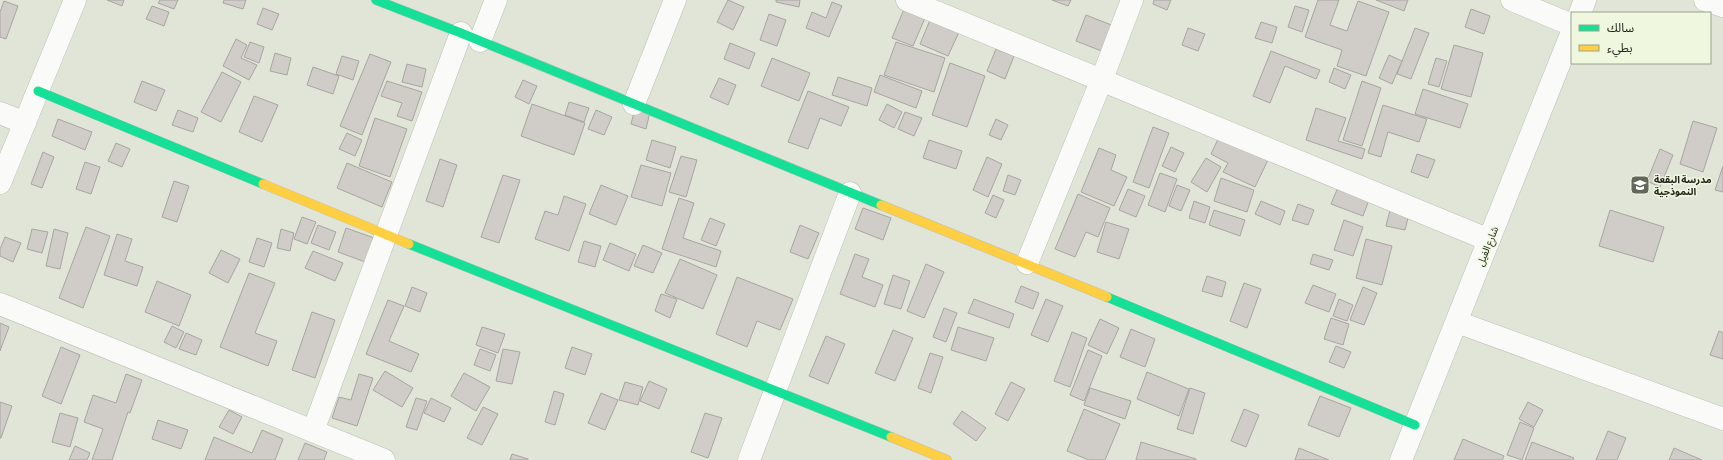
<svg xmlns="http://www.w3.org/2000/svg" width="1723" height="460" font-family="'Asap Condensed','Noto Sans Arabic',sans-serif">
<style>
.building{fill:#d0cdc9;stroke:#a8a5a0}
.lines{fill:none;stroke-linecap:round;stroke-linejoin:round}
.street-casing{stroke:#bcc0b5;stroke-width:23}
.fast-casing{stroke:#bcc0b5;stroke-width:10}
.slow-casing{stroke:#bcc0b5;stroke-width:10}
.street{stroke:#fafbf9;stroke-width:22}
.fast{stroke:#16e098;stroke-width:9}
.slow{stroke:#ffcf43;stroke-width:9}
.labels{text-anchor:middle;stroke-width:3;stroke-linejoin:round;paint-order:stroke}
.poi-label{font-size:10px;font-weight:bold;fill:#1e2118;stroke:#eff8df;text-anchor:start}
.street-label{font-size:10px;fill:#1e2118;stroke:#eff8df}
</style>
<rect width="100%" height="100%" fill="#e1e5d8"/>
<g class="building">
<polygon points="107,0 124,0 122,6"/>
<polygon points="160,0 178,0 174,9 158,3"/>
<polygon points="224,0 246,0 243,9 223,3"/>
<polygon points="728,0 744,7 733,30 717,22"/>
<polygon points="776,0 800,0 799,7 776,2"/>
<polygon points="1052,0 1071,0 1068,6"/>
<polygon points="1154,0 1171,0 1167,10 1153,4"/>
<polygon points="1318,0 1339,0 1330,25 1347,31 1358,1 1389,12 1366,76 1337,66 1342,50 1305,37"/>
<polygon points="1376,0 1408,0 1404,11"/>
<polygon points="4,1 18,6 6,39 0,37 0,12"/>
<polygon points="832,2 842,6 829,37 806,28 812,12 826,18"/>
<polygon points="152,6 169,12 164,26 146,19"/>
<polygon points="1295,6 1309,10 1302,32 1288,27"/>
<polygon points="263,8 279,14 272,30 257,24"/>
<polygon points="904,9 925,18 913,46 892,38"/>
<polygon points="1471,9 1490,16 1484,34 1465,27"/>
<polygon points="769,14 786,20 777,46 760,40"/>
<polygon points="1086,15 1114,26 1104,52 1076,41"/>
<polygon points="930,20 959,32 948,56 920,44"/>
<polygon points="1261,22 1277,27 1272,43 1255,38"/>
<polygon points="1188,28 1205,34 1198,51 1182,45"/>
<polygon points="1415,28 1429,33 1411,79 1397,74"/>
<polygon points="236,39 247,45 241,58 257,65 249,80 223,66"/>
<polygon points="250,42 264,47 259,63 244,57"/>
<polygon points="896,42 945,58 934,92 884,75"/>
<polygon points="730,43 755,53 749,69 724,59"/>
<polygon points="1454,45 1483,53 1471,97 1441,89"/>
<polygon points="996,49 1014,56 1005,79 987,71"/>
<polygon points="1271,51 1320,70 1316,79 1285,66 1270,103 1253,96"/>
<polygon points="275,53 291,58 287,75 270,71"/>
<polygon points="370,54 391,62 362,135 340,126"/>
<polygon points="1389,55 1402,61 1392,84 1379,78"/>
<polygon points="342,56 359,61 353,80 336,74"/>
<polygon points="772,58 810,73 799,101 761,86"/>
<polygon points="1436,58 1447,61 1439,87 1428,84"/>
<polygon points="950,63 985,76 967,127 932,115"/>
<polygon points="407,64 426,69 422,87 402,82"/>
<polygon points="313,67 339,76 333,94 307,85"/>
<polygon points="1334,68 1351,75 1345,89 1329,82"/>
<polygon points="222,72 241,82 221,122 201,112"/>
<polygon points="880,75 922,91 916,108 874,92"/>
<polygon points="838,77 872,88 867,106 832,95"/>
<polygon points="719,78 736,85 728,105 710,97"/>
<polygon points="523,80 537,86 529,104 515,97"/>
<polygon points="142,81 165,90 156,111 134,102"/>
<polygon points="387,81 422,92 412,121 397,116 402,103 381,96"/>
<polygon points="1362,81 1381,88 1362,146 1343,140"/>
<polygon points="1423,89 1468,104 1460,128 1415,114"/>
<polygon points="808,91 849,107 841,126 820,118 808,149 788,142"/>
<polygon points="254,96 278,105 262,142 239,132"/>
<polygon points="569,102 589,108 584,122 565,115"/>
<polygon points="532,104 585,123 574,155 521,136"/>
<polygon points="887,104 902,112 894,128 879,120"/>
<polygon points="1383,105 1427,119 1419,142 1388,132 1381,157 1368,153"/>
<polygon points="635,108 650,112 646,129 631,124"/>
<polygon points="1316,108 1346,118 1338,141 1365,149 1362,159 1306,140"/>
<polygon points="178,110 198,118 193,132 172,125"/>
<polygon points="596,110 612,117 604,135 588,129"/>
<polygon points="905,112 922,118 914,136 898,129"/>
<polygon points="375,118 407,129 390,177 359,166"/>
<polygon points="58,119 92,132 85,150 52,136"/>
<polygon points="996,119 1008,125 1001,140 989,135"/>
<polygon points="1693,121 1717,128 1703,172 1680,164"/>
<polygon points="1153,127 1169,133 1149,188 1133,182"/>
<polygon points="347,133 362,140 355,156 339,149"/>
<polygon points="1219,137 1268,160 1255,187 1223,172 1228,163 1211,154"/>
<polygon points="652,140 676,147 670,168 646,160"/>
<polygon points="929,140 962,151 956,169 923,158"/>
<polygon points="116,143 130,149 122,167 108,161"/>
<polygon points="1171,147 1184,153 1175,172 1162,166"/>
<polygon points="1099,148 1116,155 1111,170 1127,177 1114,206 1081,192"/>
<polygon points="1660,149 1673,155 1660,187 1647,181"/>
<polygon points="43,152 54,157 42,188 31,184"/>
<polygon points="1417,154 1435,160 1428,178 1411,172"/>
<polygon points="681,156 697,160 686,197 669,192"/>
<polygon points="987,157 1002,164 988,197 973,190"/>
<polygon points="1206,158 1221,167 1207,192 1191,182"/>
<polygon points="440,159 457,165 443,207 426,201"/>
<polygon points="85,162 100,167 91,194 76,189"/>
<polygon points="347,163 392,182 382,207 337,188"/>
<polygon points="641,165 671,173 662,206 631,197"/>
<polygon points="1723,166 1723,192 1715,190"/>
<polygon points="1160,173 1177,179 1165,212 1148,205"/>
<polygon points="503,175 520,180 499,243 481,237"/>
<polygon points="1008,175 1021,180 1015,195 1003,191"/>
<polygon points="1221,178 1254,190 1247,212 1214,201"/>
<polygon points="174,181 189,186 177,222 162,217"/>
<polygon points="601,185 628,196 616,225 589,214"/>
<polygon points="1177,185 1190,190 1181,211 1169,206"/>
<polygon points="1339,185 1370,197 1363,216 1331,204"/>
<polygon points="1128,189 1145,196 1136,217 1119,210"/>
<polygon points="1078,194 1110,208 1098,237 1086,232 1075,257 1055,249"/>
<polygon points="993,195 1004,200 996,218 985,213"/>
<polygon points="564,196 586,204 569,251 535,239 545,211 558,215"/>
<polygon points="679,198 694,203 683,238 721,251 716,267 662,249"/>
<polygon points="1194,201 1210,207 1205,223 1189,218"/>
<polygon points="1261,201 1285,211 1280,225 1255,214"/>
<polygon points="1298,204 1314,210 1308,225 1292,220"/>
<polygon points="863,208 891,218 883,240 855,229"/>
<polygon points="1214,210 1245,220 1240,236 1209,225"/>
<polygon points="1390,210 1409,214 1405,230 1386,226"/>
<polygon points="1610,210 1664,227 1653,262 1599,246"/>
<polygon points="302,217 316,222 307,244 294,239"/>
<polygon points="710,218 725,224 716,246 701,240"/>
<polygon points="1344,220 1363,227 1353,256 1334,250"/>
<polygon points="1106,222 1129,229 1119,259 1097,252"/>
<polygon points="318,225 336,232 329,250 311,243"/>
<polygon points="800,225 819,233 808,259 790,252"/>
<polygon points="86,227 110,236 83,308 59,298"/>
<polygon points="346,228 377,239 368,263 338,252"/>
<polygon points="32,229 48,232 42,253 27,249"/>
<polygon points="54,229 68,233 60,269 46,266"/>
<polygon points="281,229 294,233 290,251 277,248"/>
<polygon points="117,234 132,239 125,261 143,267 137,286 104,275"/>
<polygon points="5,237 21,243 13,262 0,256 0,249"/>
<polygon points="257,238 272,243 264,267 249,262"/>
<polygon points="1366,239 1392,246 1382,285 1356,278"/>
<polygon points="584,241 601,246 595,267 578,262"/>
<polygon points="610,243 636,254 629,271 603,260"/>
<polygon points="643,245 662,253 653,273 634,266"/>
<polygon points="221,250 240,259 228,283 209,273"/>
<polygon points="313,251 343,263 335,281 305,268"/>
<polygon points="855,254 869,259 862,277 883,285 875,307 840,294"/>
<polygon points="1313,254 1333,260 1329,270 1310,264"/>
<polygon points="680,259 717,275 703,309 665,293"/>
<polygon points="926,264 944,272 924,318 907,311"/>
<polygon points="249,273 275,283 255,333 277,341 268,366 220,347"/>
<polygon points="893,275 910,281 901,309 884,304"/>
<polygon points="1207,276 1226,282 1222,297 1202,291"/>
<polygon points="737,277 793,299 780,330 757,321 747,347 716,334"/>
<polygon points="157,281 191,295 179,326 145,312"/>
<polygon points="1244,283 1261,289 1247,328 1230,321"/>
<polygon points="1313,285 1336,294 1329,312 1305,303"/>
<polygon points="1021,286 1039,293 1033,309 1015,302"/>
<polygon points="412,287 427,293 420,312 405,306"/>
<polygon points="1363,287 1377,293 1364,325 1350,320"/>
<polygon points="661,294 677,299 670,318 655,311"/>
<polygon points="974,299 1014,314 1009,328 968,313"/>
<polygon points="1046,299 1063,306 1048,342 1031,335"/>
<polygon points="1339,299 1353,305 1347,321 1333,316"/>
<polygon points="388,300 404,306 389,341 419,354 411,372 366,354"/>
<polygon points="944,308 957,313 946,342 933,337"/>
<polygon points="312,312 335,320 315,378 292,370"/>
<polygon points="1331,318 1349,324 1343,345 1324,339"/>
<polygon points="1100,319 1119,328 1107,354 1088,345"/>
<polygon points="0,323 9,327 0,351"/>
<polygon points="172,326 184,332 176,348 164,342"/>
<polygon points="482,327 505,334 498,353 476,345"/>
<polygon points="958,327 994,338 986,361 951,350"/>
<polygon points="1131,329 1155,339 1145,367 1120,357"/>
<polygon points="893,330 913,338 895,381 875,373"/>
<polygon points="1719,331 1723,333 1723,359 1710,355"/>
<polygon points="1072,332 1087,338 1070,387 1054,381"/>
<polygon points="186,333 202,340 196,355 179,349"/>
<polygon points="826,336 845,344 828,384 809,376"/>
<polygon points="1336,346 1351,352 1344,368 1329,362"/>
<polygon points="61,347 80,355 61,404 42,396"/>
<polygon points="572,347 592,354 585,375 565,368"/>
<polygon points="480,349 496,355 490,371 474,365"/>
<polygon points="503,349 520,352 512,384 496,381"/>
<polygon points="1088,350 1102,356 1084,401 1070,395"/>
<polygon points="930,353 943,357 931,393 918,388"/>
<polygon points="385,371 413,388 402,407 373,390"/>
<polygon points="1147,372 1189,389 1179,416 1137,399"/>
<polygon points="464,373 490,387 476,411 451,396"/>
<polygon points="126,374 142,380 130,413 128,412 112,460 92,460 103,429 84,422 93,395 116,403"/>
<polygon points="359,374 373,378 357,426 332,418 339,397 351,400"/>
<polygon points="649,381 667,389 659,409 640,401"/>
<polygon points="625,382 643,387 638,405 619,400"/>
<polygon points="1011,382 1025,389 1008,421 995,414"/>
<polygon points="1090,388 1131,401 1125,419 1084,405"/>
<polygon points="1190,388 1205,393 1193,434 1177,429"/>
<polygon points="554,391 564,394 555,425 545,422"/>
<polygon points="601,393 618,400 605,430 588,423"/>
<polygon points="1320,396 1351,408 1339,437 1308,425"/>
<polygon points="416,398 427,401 417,430 406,427"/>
<polygon points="431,398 451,408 444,422 424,413"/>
<polygon points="0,402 12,406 1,438 0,438"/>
<polygon points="1528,402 1543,410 1534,427 1519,419"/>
<polygon points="483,407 498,414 482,445 467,438"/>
<polygon points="1084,409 1120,424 1105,460 1089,460 1067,451"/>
<polygon points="1244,409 1259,415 1246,447 1231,441"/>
<polygon points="229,410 242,417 233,434 219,427"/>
<polygon points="962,411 986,428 976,441 953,424"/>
<polygon points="60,413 78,418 70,447 52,442"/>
<polygon points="705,413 722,418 708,458 691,452"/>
<polygon points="158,420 188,430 181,449 152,439"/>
<polygon points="1520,422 1534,428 1522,460 1507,455"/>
<polygon points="262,430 283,439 275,460 205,460 214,437 252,453"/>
<polygon points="1608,431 1626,438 1617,460 1596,460"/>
<polygon points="1463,439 1504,456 1502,460 1454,460"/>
<polygon points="1141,442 1196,459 1196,460 1136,460"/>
<polygon points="1532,442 1574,458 1573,460 1525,460"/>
<polygon points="305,443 327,452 324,460 298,460"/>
<polygon points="75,446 90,453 87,460 69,460"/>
<polygon points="1299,448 1329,460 1295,460"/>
<polygon points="1674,448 1702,460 1669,460"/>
<polygon points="512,454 528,459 528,460 510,460"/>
</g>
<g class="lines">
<g class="street-casing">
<g id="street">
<polyline points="907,0 1489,240"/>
<polyline points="1512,0 1572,25"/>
<polyline points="1705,0 1723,6"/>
<polyline points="1580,13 1585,0"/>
<polyline points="480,41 496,0"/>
<polyline points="634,104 675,0"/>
<polyline points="0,113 25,123"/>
<polyline points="0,183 75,0"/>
<polyline points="1027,263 1102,79 1132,0"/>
<polyline points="0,304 384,460"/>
<polyline points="1457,322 1723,419"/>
<polyline points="313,431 461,33"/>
<polyline points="749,460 850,193"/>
<polyline points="1401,460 1572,32"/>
</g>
</g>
<g class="fast-casing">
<g id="fast">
<polyline points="376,0 461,33 881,205"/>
<polyline points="38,91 263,184"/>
<polyline points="409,244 891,437"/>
<polyline points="1107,297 1415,425"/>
</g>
</g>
<g class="slow-casing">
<g id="slow">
<polyline points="263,184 409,244"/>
<polyline points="881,205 1107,297"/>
<polyline points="891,437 947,460"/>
</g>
</g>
<use href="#street" class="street"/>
<use href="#fast" class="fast"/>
<use href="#slow" class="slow"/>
</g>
<defs>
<g id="school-square" transform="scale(1)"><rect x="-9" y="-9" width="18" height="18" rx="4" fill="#62665b" stroke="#eff8df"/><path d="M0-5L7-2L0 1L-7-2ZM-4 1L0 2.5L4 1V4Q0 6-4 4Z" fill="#fff"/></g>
</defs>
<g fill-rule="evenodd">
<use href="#school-square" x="1640" y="185"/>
</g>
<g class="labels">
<g class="poi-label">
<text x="1654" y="183">مدرسة البقعة<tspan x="1654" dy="12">النموذجية</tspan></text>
</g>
<g class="street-label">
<text transform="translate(1487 246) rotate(-68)" y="4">شارع الفيل</text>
</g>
</g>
<rect x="1571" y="12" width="140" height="52" fill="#eff8df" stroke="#9ba28f"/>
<rect x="1579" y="25" width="20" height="6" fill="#16e098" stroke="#9ba28f"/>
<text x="1607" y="32" font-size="12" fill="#1e2118">سالك</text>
<rect x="1579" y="45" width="20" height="6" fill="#ffcf43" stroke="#9ba28f"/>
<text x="1607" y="52" font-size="12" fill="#1e2118">بطيء</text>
</svg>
